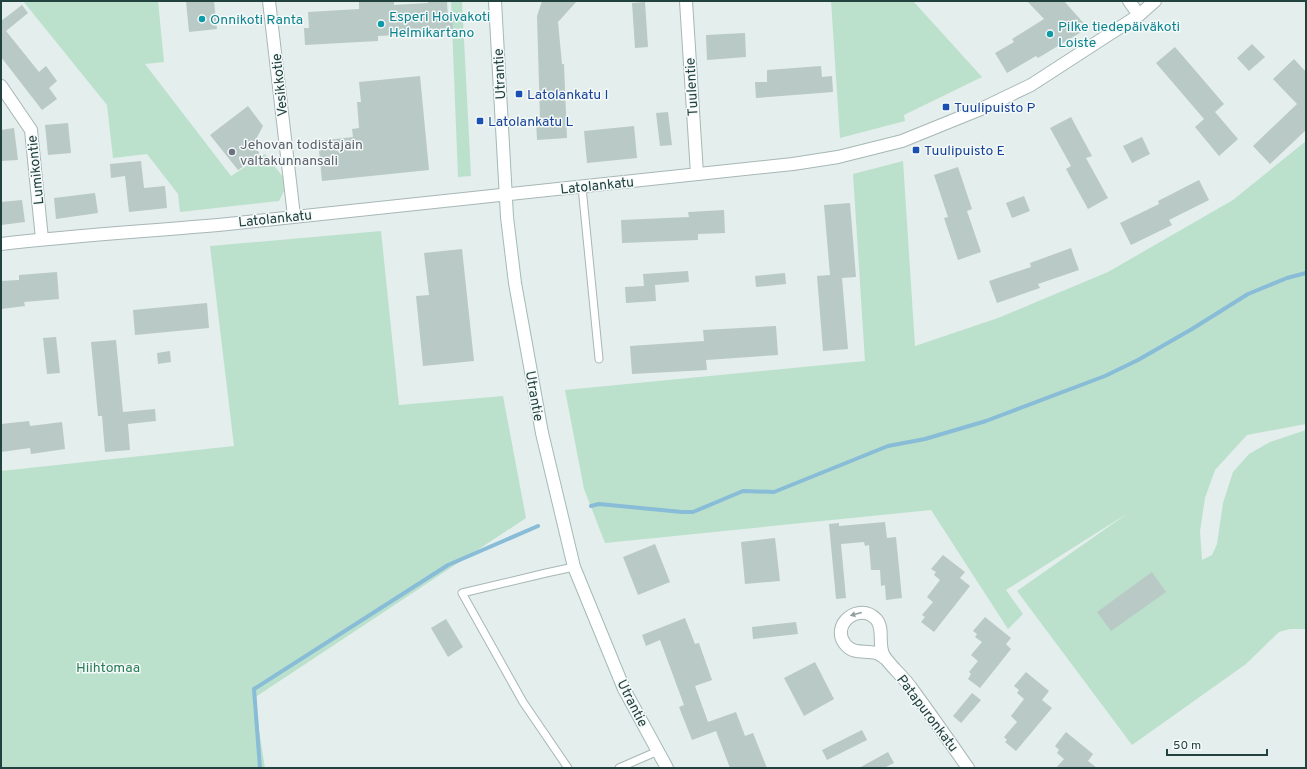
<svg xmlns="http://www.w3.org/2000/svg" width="1307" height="769" font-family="Overpass,sans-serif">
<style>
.green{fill:#bbe1cd}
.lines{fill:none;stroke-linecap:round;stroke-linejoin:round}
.stream{stroke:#88bcd7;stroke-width:4}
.building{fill:#b9c9c5}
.service-casing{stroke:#a6b7b5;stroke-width:9}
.minor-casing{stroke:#a6b7b5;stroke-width:14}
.secondary-casing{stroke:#a1bbb7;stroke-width:14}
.service{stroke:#fff;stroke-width:7}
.minor{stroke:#fff;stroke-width:12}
.secondary{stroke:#fff;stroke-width:12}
.oneway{fill:#90a09f}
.culture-dot{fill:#0f9aa8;stroke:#f5faf9;stroke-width:1.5}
.transit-dot{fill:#1a4fb4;stroke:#f5faf9;stroke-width:1.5}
.worship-dot{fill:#6b7280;stroke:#f5faf9;stroke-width:1.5}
.labels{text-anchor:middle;stroke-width:3;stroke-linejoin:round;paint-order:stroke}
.culture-label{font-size:14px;fill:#0d838f;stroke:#f5faf9;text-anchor:start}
.street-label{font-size:14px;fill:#22423f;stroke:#f5faf9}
.transit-label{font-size:14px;fill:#164399;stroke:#f5faf9;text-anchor:start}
.worship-label{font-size:14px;fill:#5b616d;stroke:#f5faf9;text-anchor:start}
.park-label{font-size:14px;fill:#287c58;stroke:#f5faf9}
</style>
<rect width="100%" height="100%" fill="#e4eeec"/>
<g class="green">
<polygon points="23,1 158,1 164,62 145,64 231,176 265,154 283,177 286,187 279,201 180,212 178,194 147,154 113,158 107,105"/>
<polygon points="451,1 462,1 471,176 458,177"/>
<polygon points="831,1 913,1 982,77 904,115 905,121 840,138"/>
<polygon points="1306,141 1306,424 1247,435 1215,470 1205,498 1200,531 1202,560 1212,555 1217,544 1223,503 1233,472 1249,454 1270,442 1306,430 1306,629 1290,629 1279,632 1246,664 1132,745 1017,591 1128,513 1006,590 1023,614 1008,629 931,510 605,543 584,489 565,390 865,361 853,174 903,161 915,346 998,318 1108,272 1233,200"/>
<polygon points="381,231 399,405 503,396 526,518 254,698 265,768 1,768 1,471 234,446 210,246"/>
</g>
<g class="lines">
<g class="stream">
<polyline points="591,506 599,504 682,512 693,512 743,491 774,492 888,446 925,439 986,421 1105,376 1138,360 1192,329 1248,294 1287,278 1306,273"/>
<polyline points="260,768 254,689 448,565 538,526"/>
</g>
</g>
<g class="building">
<polygon points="186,1 214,1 217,29 189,32"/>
<polygon points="359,1 394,1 394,5 428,3 428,1 447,1 448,19 453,19 453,32 378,36 378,41 305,45 304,28 309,28 308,12 359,9"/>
<polygon points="542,1 577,1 558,22 562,64 564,64 567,138 537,140 536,120 540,119 537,16"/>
<polygon points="1027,1 1064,1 1088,28 1038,58 1036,56 1007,73 995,53 1014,42 1012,39 1044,19"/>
<polygon points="645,2 648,47 635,48 632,3"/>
<polygon points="22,5 28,13 6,31 39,72 46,66 57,81 49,88 57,99 42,110 1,57 1,21"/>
<polygon points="745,33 746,57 707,60 706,35"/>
<polygon points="1252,44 1265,57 1249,71 1237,58"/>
<polygon points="1175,47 1224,104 1215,112 1238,139 1219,156 1195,127 1204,119 1156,63"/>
<polygon points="1294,59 1306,72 1306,130 1270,164 1253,146 1297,104 1273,79"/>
<polygon points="821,66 822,77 832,76 833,92 756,98 755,82 767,82 767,70"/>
<polygon points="420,76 429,170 322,181 318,141 353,137 352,129 359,128 357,102 361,102 359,82"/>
<polygon points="248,106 263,126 254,143 260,155 238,170 210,135"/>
<polygon points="668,112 672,145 660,146 656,113"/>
<polygon points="1071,117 1092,156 1086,158 1108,198 1088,209 1066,169 1071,166 1050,128"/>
<polygon points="68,123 71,153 48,155 45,125"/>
<polygon points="634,126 637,158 587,163 584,131"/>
<polygon points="14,128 18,160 1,161 1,130"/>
<polygon points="1142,137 1150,154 1132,163 1123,146"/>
<polygon points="141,161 144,188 165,186 167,208 129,212 125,176 111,178 110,164"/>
<polygon points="958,167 972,209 967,211 981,252 958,260 944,218 948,217 934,175"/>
<polygon points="1199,180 1209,200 1169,220 1172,225 1131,245 1120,223 1159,204 1158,201"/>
<polygon points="95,193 98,213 56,219 54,198"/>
<polygon points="1024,196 1030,211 1012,218 1006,203"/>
<polygon points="22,200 25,222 1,225 1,202"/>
<polygon points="850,203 856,277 842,278 848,349 823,351 817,276 830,275 824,205"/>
<polygon points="724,210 725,233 698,234 698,240 622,243 621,220 689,217 688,212"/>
<polygon points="1071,248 1079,270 1038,284 1040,288 997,303 989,281 1031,267 1030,263"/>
<polygon points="462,249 474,361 423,366 416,296 429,295 424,253"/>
<polygon points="688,271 689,282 655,285 656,301 626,303 625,287 644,286 643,274"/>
<polygon points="57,272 59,299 24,302 25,306 1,309 1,281 19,280 19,275"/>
<polygon points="785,273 786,284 756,287 755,276"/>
<polygon points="207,303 209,328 135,335 133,310"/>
<polygon points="776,326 778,355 706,360 707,370 632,374 630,346 704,341 703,330"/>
<polygon points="56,337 60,373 47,374 43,338"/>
<polygon points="116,340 123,412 155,409 156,421 128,424 130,450 105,452 102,416 98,416 91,342"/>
<polygon points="170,351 171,362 158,364 157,353"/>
<polygon points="29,421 30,426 62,422 65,449 31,454 30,448 1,452 1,424"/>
<polygon points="885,522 887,538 896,537 902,598 886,600 885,585 881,586 880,570 871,570 869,545 865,546 864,542 841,544 846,598 836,599 829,524 839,523 839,526"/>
<polygon points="775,538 780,581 745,584 741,542"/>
<polygon points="655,544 670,582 638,595 623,557"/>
<polygon points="943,555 965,572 960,578 970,586 934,632 921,622 925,617 922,615 933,602 927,597 940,580 934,575 936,572 931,569"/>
<polygon points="1152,572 1166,592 1111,631 1097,612"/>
<polygon points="985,617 1011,638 1006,644 1011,649 980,688 968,679 971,674 969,672 978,661 971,655 982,642 975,637 977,634 973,631"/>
<polygon points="685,618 695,644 699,643 712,680 695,686 708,722 736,712 745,736 753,733 767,768 730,768 716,731 692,740 679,707 684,705 660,640 646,646 642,635"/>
<polygon points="446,619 463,647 448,657 431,628"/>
<polygon points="796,622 798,634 753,639 752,627"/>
<polygon points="815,662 834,699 804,716 784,678"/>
<polygon points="1026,672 1049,691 1042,700 1052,708 1016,751 1005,742 1007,740 1004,737 1017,722 1011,716 1024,699 1017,693 1019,690 1014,686"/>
<polygon points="972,693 981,700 961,723 953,716"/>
<polygon points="862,730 867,740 827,760 822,750"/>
<polygon points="1066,732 1093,754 1088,761 1097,768 1056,768 1064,759 1057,753 1059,750 1055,746"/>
<polygon points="888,752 894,763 884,768 859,768"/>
</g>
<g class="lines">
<g class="service-casing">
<g id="service">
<polyline points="582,187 599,359"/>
<polyline points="568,768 523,702 462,593 546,573 574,567"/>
<polyline points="619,768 658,751"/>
</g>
</g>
<g class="minor-casing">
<g id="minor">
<polyline points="269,1 294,216"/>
<polyline points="686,1 697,174"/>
<polyline points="1129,1 1139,15"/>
<polyline points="1,86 31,130 42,239"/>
<path d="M1 244C77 235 152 231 228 224 416 205 604 183 793 164L838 157 902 141 981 109 1031 85 1139 15 1155 1"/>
<path d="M886 659C883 657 880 654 876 653 865 650 853 655 845 644 830 625 859 601 876 619 885 629 877 644 884 656 892 668 904 677 912 689 931 715 950 742 968 768"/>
</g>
</g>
<g class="secondary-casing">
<polyline id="secondary" points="495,1 507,217 515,283 542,433 574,567 624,689 667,768"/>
</g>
<use href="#service" class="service"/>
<use href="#minor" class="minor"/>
<use href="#secondary" class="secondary"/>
</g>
<defs><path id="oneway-solid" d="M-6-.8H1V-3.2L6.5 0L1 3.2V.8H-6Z"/></defs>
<use class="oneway" href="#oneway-solid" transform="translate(856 614) rotate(165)"/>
<g class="culture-dot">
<circle cx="202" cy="19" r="4"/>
<circle cx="381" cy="24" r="4"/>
<circle cx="1050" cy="34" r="4"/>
</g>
<g class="transit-dot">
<rect x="515" y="90" width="8" height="8" rx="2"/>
<rect x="942" y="103" width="8" height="8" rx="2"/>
<rect x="476" y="117" width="8" height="8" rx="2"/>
<rect x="912" y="146" width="8" height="8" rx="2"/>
</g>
<circle class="worship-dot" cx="232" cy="152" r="4"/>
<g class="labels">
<g class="culture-label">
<text x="389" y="21">Esperi Hoivakoti<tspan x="389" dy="16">Helmikartano</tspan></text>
<text x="210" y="24">Onnikoti Ranta</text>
<text x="1058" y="31">Pilke tiedepäiväkoti<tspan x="1058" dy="16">Loiste</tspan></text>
</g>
<g class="street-label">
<text transform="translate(499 74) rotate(-93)" y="5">Utrantie</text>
<text transform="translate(279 85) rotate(-96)" y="5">Vesikkotie</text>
<text transform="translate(691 87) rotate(-93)" y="5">Tuulentie</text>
<text transform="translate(35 170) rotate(-96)" y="5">Lumikontie</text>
<text transform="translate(597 185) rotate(-6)" y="5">Latolankatu</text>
<text transform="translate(275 218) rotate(-6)" y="5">Latolankatu</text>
<text transform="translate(535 396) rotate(80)" y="5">Utrantie</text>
<text transform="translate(633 703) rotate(63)" y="5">Utrantie</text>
<text transform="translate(928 713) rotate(53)" y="5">Patapuronkatu</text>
</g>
<g class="transit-label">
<text x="527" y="99">Latolankatu I</text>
<text x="954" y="112">Tuulipuisto P</text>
<text x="488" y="126">Latolankatu L</text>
<text x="924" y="155">Tuulipuisto E</text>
</g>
<g class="worship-label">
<text x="240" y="149">Jehovan todistajain<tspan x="240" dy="16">valtakunnansali</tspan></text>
</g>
<g class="park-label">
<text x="108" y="672">Hiihtomaa</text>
</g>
</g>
<rect width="1307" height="769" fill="none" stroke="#22423f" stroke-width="4"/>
<path d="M1167 749v6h100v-6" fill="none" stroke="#22423f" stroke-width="2"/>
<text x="1173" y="749" font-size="12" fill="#22423f" stroke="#f5faf9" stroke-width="3" paint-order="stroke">50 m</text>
</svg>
